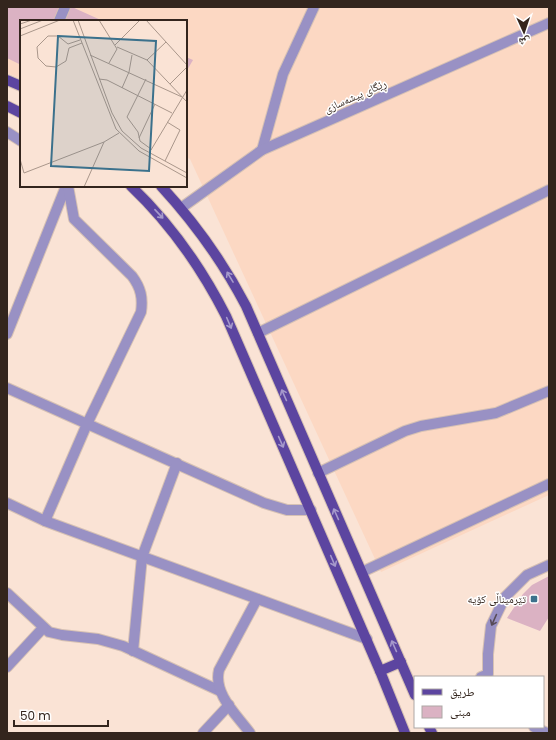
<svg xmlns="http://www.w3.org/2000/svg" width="556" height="740" font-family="Poppins,'Noto Naskh Arabic',sans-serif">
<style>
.built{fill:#fcd8c3}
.building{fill:#dbb2c3}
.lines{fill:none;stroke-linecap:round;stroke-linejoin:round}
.minor-casing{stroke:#d6c1b4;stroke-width:12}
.major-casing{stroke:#d6c1b4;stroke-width:12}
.minor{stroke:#9991c4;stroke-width:10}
.major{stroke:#5c45a0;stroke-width:10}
.oneway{stroke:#a599cb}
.oneway2{stroke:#574b57}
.poi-dot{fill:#3b718c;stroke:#fff;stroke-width:1.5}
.labels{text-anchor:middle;stroke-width:3;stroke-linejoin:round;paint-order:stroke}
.street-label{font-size:11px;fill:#33251d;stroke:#fff}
.poi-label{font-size:11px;fill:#33251d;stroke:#fff;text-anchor:end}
.inset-road{fill:none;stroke:#aa978b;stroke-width:1}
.view{fill:#3b718c;fill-opacity:0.15;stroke:#3b718c;stroke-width:2}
.inset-edge{fill:none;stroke:#33251d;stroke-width:2}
</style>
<rect width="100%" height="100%" fill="#fae3d5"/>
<polygon class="built" points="7,7 549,7 549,495 381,572 190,159 186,157 186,21 21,21 21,79 7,73"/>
<g class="building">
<polygon points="7,7 72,7 103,21 21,21 21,65 7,58"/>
<polygon points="186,57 193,60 186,72"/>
<polygon points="549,576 549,617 540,631 507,618 523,594 532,585"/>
</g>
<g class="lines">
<g class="minor-casing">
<g id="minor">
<polyline points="59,21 65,7"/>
<polyline points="7,132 21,141"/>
<polyline points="262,150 283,74 314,7"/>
<polyline points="181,208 262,150 549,23"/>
<polyline points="258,333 549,190"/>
<polyline points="7,334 66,186"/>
<polyline points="7,388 264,503 287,510 311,510"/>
<polyline points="318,473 405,431 421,426 496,413 549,391"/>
<polyline points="7,503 45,521 367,639"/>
<path d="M45 521 87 424 141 312C143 298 141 288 132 276L74 219 68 186"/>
<polyline points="362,572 549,484"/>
<polyline points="7,593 49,632 62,635 98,639 123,646 220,691"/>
<polyline points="133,651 142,557 177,463"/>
<polyline points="7,667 43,628"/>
<polyline points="481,677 488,674 488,654 491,626 505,597 527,575 549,565"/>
<polyline points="534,727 547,733"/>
<polyline points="203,733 229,705"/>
<path d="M250 733C237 715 213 694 219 670L257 599"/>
</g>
</g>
<g class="major-casing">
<g id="major">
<polyline points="7,80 21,86"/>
<polyline points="7,106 21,113"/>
<path d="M131 186C171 224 201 267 226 316L380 671 405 733"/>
<path d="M161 186C195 223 223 262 246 306L415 695"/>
<polyline points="380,671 401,662"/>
<polyline points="429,727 432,733"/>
</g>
</g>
<use href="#minor" class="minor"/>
<use href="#major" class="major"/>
</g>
<defs><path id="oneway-shaft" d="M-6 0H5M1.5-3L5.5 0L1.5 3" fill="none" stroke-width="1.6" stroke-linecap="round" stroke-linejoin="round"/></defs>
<g class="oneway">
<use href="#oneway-shaft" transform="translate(159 214) rotate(47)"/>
<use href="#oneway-shaft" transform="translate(230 277) rotate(-121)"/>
<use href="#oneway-shaft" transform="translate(229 323) rotate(67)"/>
<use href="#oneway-shaft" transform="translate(284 395) rotate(-114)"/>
<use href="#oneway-shaft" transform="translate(281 442) rotate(66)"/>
<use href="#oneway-shaft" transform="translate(336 514) rotate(-114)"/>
<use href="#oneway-shaft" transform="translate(333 561) rotate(67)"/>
<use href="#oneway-shaft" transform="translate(394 646) rotate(-114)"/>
</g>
<use class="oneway2" href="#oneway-shaft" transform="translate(494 620) rotate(114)"/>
<rect class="poi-dot" x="530" y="595" width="8" height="8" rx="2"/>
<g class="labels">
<g class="street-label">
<text transform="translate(355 96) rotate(-24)" y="4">ڕێگای پیشەسازی</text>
</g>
<g class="poi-label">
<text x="526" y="603">تێرمیناڵی کۆیە</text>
</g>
</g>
<g transform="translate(20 20)">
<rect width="167" height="167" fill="#fae3d5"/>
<path class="inset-road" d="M53 0 96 109 119 131 167 158M58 0 92 93 102 111 121 128 167 153M79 0 97 29 89 43M126 0 167 45M0 4 12 0M0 9 23 0M0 16 40 0M60 20 48 24 38 16H28L17 27 18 38 26 46 36 47 46 41 49 28 62 23M95 25 120 0M97 27 127 40 167 82M70 35 162 77M127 40 146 22M79 59 87 60 152 93M126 59 107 97 118 112 120 121 131 129M150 64 167 47M102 68 109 52 112 35M119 118 135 84M131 130 167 70M0 139 4 153 84 122 99 113M145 141 160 110 147 102M64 167 84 122"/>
<path class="view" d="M38 16 136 21 129 151 31 146Z"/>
<rect width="167" height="167" class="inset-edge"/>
</g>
<rect width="556" height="740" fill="none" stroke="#33251d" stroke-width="16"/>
<rect x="414" y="676" width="130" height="52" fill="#ffffff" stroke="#ada8a5"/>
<rect x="422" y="689" width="20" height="6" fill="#5c45a0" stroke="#ada8a5"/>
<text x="450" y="696" font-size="12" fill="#33251d">طريق</text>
<rect x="422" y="706" width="20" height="12" fill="#dbb2c3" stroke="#ada8a5"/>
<text x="450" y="716" font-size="12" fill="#33251d">مبنى</text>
<g transform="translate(524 32) rotate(177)" stroke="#ffffff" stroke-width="3" paint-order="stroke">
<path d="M0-3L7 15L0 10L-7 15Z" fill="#33251d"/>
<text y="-6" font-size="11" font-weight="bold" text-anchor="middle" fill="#33251d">ش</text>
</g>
<path d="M14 720v6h94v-6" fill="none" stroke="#33251d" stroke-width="2"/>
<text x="20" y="720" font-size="12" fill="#33251d" stroke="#ffffff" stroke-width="3" paint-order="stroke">50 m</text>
</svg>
